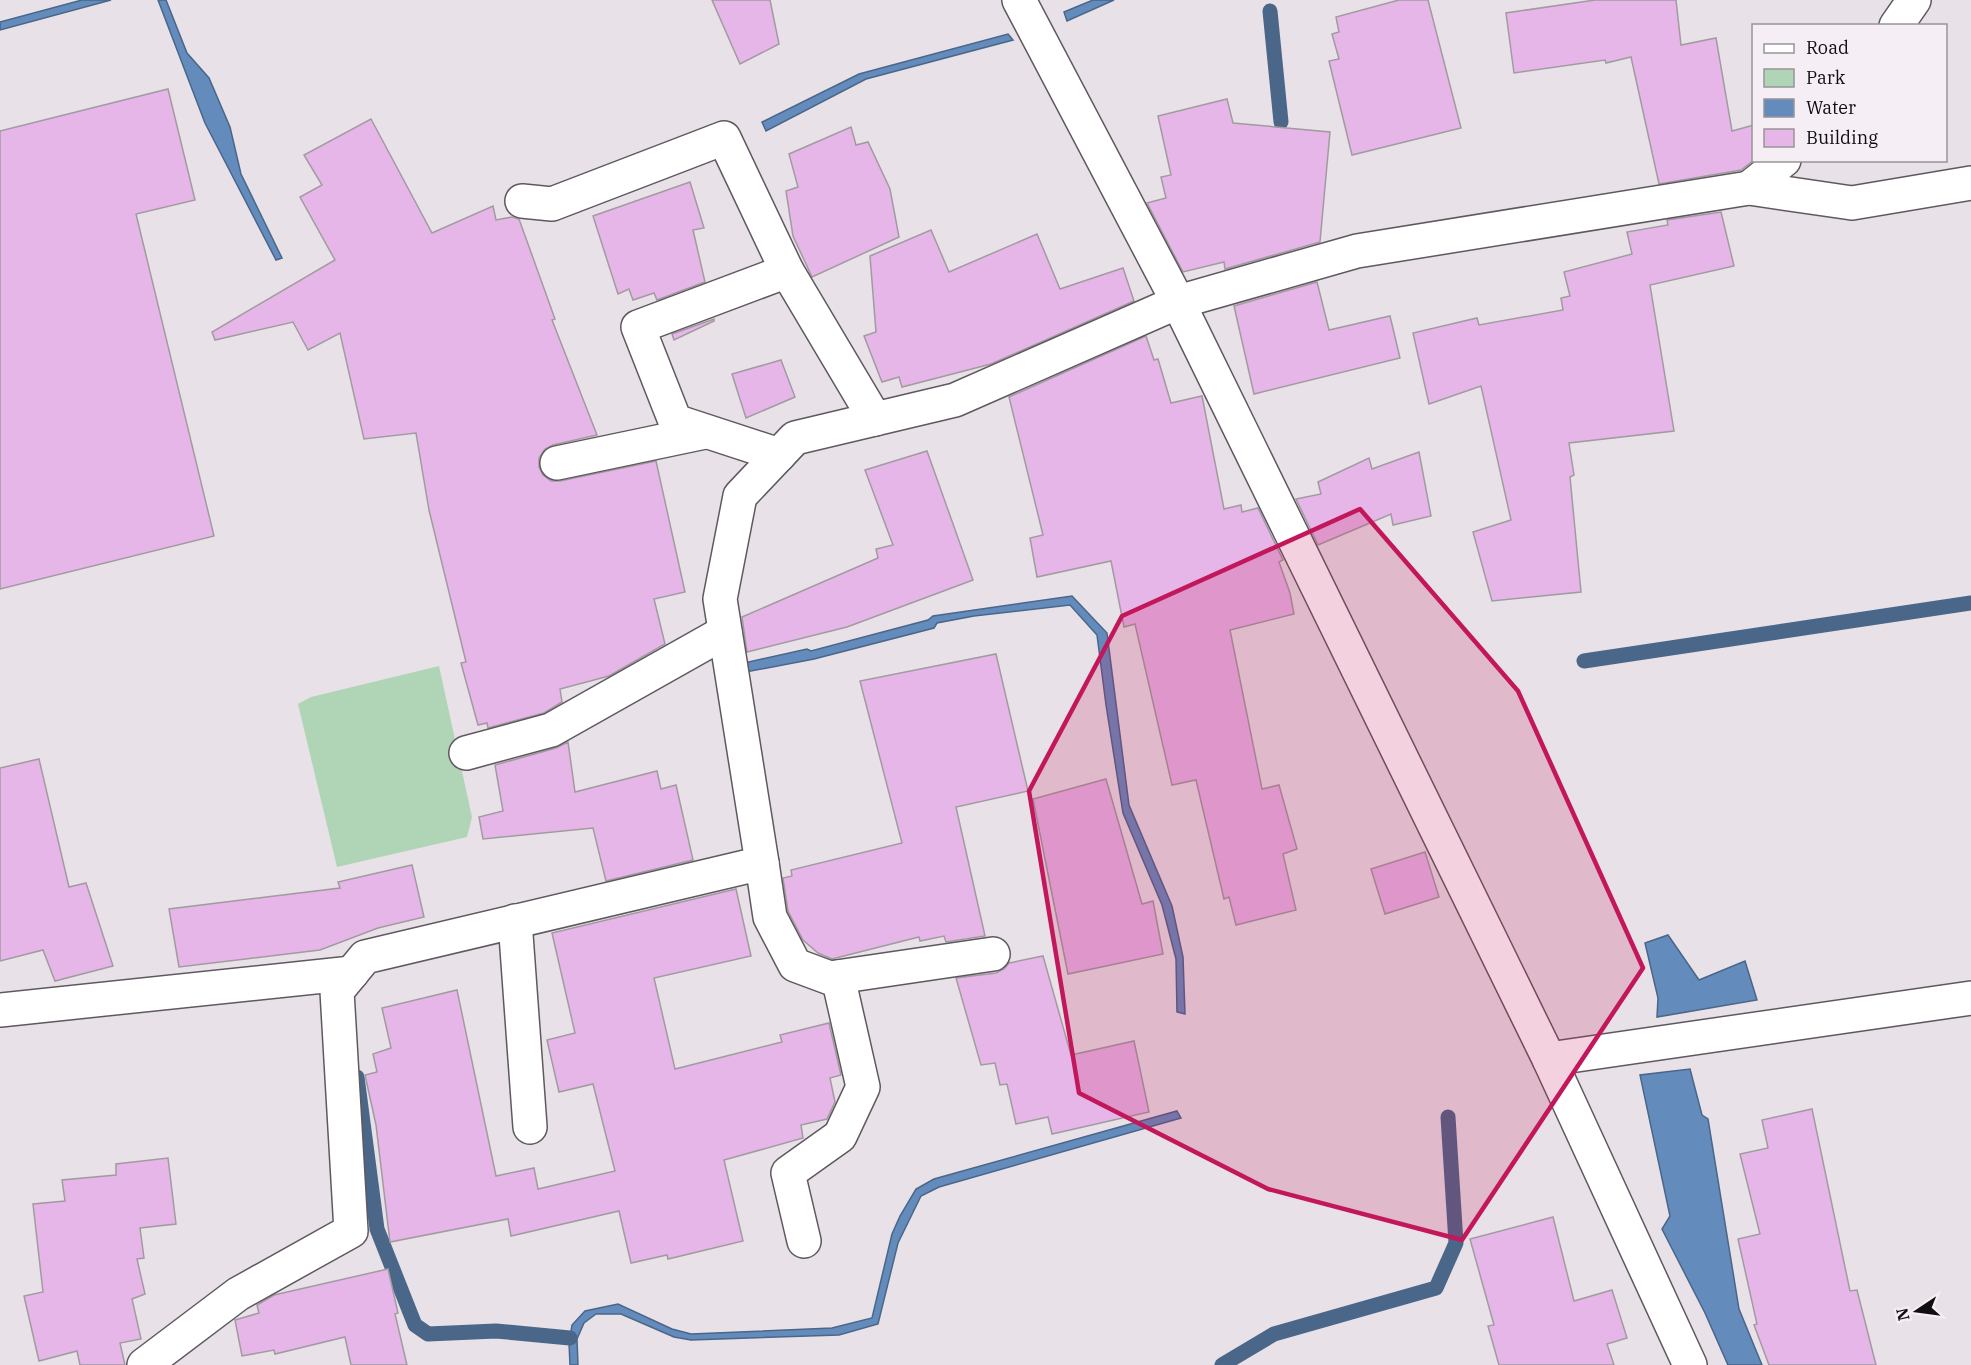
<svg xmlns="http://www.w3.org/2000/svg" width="1971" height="1365" font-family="'IBM Plex Serif',serif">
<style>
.green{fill:#b0d5b6}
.water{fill:#638bbc;stroke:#4a6688;stroke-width:1.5}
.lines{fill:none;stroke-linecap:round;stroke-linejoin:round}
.stream{stroke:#4a6688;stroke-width:15}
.building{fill:#e6b6e8;stroke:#a19ba1;stroke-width:1.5}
.minor-casing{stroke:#5f595f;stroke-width:36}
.minor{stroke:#fff;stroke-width:33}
.marked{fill:#c2185b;fill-opacity:0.2;stroke:#c2185b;stroke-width:4.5;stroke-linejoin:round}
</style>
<rect width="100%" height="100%" fill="#e8e1e8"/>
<polygon class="green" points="439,666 472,817 467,837 337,867 298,704 311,697"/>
<g class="water">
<polygon points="82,0 111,0 0,30 0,22"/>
<polygon points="158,0 166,0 187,53 209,78 230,127 241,174 282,258 276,260 205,123"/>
<polygon points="1093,0 1114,0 1067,21 1064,12"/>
<polygon points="1008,34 1013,40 866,79 766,131 762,122 859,74"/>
<polygon points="1072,596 1107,633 1129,805 1172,906 1183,957 1185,1014 1177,1012 1176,959 1162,905 1123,813 1106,705 1097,635 1070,605 974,616 937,623 934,628 814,659 746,672 744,663 807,649 811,651 928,620 933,616"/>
<polygon points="1668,935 1699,980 1745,961 1757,1000 1657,1017 1658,998 1645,943"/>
<polygon points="1690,1069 1702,1115 1708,1119 1739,1309 1762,1365 1728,1365 1705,1313 1662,1229 1670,1216 1640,1075"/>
<polygon points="1177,1111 1181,1118 939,1187 921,1196 898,1243 878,1324 839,1335 691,1340 674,1337 621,1314 596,1314 584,1323 577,1339 578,1365 570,1365 569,1343 572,1325 585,1311 618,1304 672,1329 691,1334 832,1328 872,1318 892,1234 900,1216 916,1189 934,1179"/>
</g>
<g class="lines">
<g class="stream">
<polyline points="1270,11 1281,122"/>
<polyline points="1584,661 1971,603"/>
<polyline points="357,1077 377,1229 415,1325 428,1334 496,1331 570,1338"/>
<polyline points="1222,1365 1274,1334 1436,1288 1456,1243 1448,1117"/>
</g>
</g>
<g class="building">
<polygon points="712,0 770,0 779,44 740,64"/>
<polygon points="1399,0 1428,0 1461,128 1352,155 1329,61 1339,59 1332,34 1339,32 1336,17"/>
<polygon points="1595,0 1676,0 1681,45 1716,38 1732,131 1754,125 1754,160 1741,170 1659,184 1631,57 1606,63 1605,60 1514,73 1506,13"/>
<polygon points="168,89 195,200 136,214 214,536 0,589 0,131"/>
<polygon points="1227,99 1233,123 1330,132 1320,242 1225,269 1224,262 1183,272 1147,203 1166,198 1161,177 1171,175 1158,116"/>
<polygon points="371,119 432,233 493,206 496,220 512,217 519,219 555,319 552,320 597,435 553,445 545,449 539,458 539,467 543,475 551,481 560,481 656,461 685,592 654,599 665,644 609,676 560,689 562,702 544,713 488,728 487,723 478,725 461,663 466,662 429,510 416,433 364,439 340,333 308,350 293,322 215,340 212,332 335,260 300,197 322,185 304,155"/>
<polygon points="851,127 856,145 868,142 890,189 899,237 812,277 793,236 786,191 798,187 789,154"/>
<polygon points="690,182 704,228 693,230 705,282 657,300 654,293 633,300 629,289 618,294 593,216"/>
<polygon points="1721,212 1734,266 1650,285 1674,431 1569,443 1574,475 1570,477 1581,592 1492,601 1473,532 1511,520 1481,386 1429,404 1413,333 1477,318 1479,325 1563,310 1561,298 1570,296 1564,272 1632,254 1627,232 1668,225 1667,220"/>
<polygon points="931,230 949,272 1037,234 1060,289 1123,268 1134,301 991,364 902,387 899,377 882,382 864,336 876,332 870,256"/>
<polygon points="1317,282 1329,330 1390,316 1400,358 1254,394 1234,306"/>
<polygon points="714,319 714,321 674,340 672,334"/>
<polygon points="1146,336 1154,360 1158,359 1171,403 1202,396 1224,509 1241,505 1242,512 1258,508 1283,560 1279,562 1290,593 1294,614 1230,630 1262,789 1279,785 1297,849 1283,854 1296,910 1236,925 1229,897 1224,899 1196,780 1172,785 1135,624 1124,627 1111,561 1037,577 1030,538 1043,535 1009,397"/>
<polygon points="781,360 795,397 746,418 732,374"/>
<polygon points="927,451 973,580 847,627 747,652 742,617 878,558 876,549 893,545 865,470"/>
<polygon points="1419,452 1431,516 1393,525 1391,514 1318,545 1296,499 1321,494 1318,482 1369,458 1372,469"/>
<polygon points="996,654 1028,791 956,807 985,936 946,942 944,936 920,941 919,937 832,959 818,953 803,940 788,911 783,878 792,876 791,870 902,843 860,681"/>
<polygon points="568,742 575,792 657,771 661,789 676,785 693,860 606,881 593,828 483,839 479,817 503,811 495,765 556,748"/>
<polygon points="39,759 69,887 86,883 113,966 55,981 43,950 0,961 0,768"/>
<polygon points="1106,779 1142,904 1153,901 1163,954 1068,974 1033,799"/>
<polygon points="1425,852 1439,897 1385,914 1371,869"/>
<polygon points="412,865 424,917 378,928 320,950 179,967 169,909 340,888 338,882"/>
<polygon points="736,889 751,956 654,978 675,1069 782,1042 780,1035 829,1023 841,1075 830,1078 835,1102 827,1119 801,1125 803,1138 724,1160 743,1241 668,1259 667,1255 631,1263 619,1211 511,1236 508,1219 390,1242 376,1125 365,1075 377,1072 373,1054 391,1048 382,1008 457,990 496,1176 534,1168 538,1189 615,1171 593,1084 559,1092 547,1040 575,1033 552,933"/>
<polygon points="1043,956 1071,1055 1134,1041 1149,1112 1052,1134 1048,1117 1016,1124 1007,1084 1000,1085 995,1063 981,1065 956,978 996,973 1004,969 1009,963"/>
<polygon points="1812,1109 1850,1291 1857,1290 1876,1365 1769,1365 1754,1325 1757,1324 1738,1239 1760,1234 1740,1154 1768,1148 1762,1120"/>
<polygon points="168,1158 176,1224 140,1228 144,1258 137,1259 145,1294 132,1299 141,1339 120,1343 125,1365 80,1365 77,1351 39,1361 24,1296 43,1292 33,1204 65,1201 62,1180 116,1175 116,1164"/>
<polygon points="1553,1217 1574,1301 1612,1290 1627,1338 1607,1344 1614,1365 1499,1365 1488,1326 1494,1325 1470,1239"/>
<polygon points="388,1269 398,1313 395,1314 407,1365 351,1365 345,1337 275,1354 274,1350 242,1356 235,1320 259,1313 257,1305 274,1295"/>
</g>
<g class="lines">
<g class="minor-casing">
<g id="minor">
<polyline points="1019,0 1178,302 1549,1059 1690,1365"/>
<polyline points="1896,26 1914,0"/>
<polyline points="1749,188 1784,160"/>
<polyline points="522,201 552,204 724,138 787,271 875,419"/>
<polyline points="779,455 675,421 638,327 787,271"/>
<polyline points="557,463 705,432"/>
<polyline points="466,753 551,730 725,632"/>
<polyline points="762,863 770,917 795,965 830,978 993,954"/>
<polyline points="515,921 530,1127"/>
<polyline points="0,1010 352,973"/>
<polyline points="1549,1059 1971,998"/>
<polyline points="804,1241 788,1173 840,1136 863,1087 838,977"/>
<polyline points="144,1365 238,1294 351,1231 337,991 365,957 762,863 720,599 740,496 795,438 955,400 1178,302 1357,251 1749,188 1852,203 1971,183"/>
</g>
</g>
<use href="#minor" class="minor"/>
</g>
<path class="marked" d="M1360 509 1518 691 1643 968 1462 1240 1268 1189 1079 1093 1029 791 1122 616Z"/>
<rect x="1752" y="24" width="195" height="138" fill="#f5eef5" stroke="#999499" stroke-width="1.5"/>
<rect x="1764" y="44" width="30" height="9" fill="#ffffff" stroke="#999499" stroke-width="1.5"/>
<text x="1806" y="54" font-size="18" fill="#100e10">Road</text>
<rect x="1764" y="69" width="30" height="18" fill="#b0d5b6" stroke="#999499" stroke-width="1.5"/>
<text x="1806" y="84" font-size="18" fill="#100e10">Park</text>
<rect x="1764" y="99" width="30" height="18" fill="#638bbc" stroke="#999499" stroke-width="1.5"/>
<text x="1806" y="114" font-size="18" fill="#100e10">Water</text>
<rect x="1764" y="129" width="30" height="18" fill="#e6b6e8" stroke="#999499" stroke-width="1.5"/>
<text x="1806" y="144" font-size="18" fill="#100e10">Building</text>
<g transform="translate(1917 1311) rotate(257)" stroke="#f5eef5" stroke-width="4.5" paint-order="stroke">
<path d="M0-4.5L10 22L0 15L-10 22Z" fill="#100e10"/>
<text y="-9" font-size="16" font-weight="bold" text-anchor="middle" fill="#100e10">N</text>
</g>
</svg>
